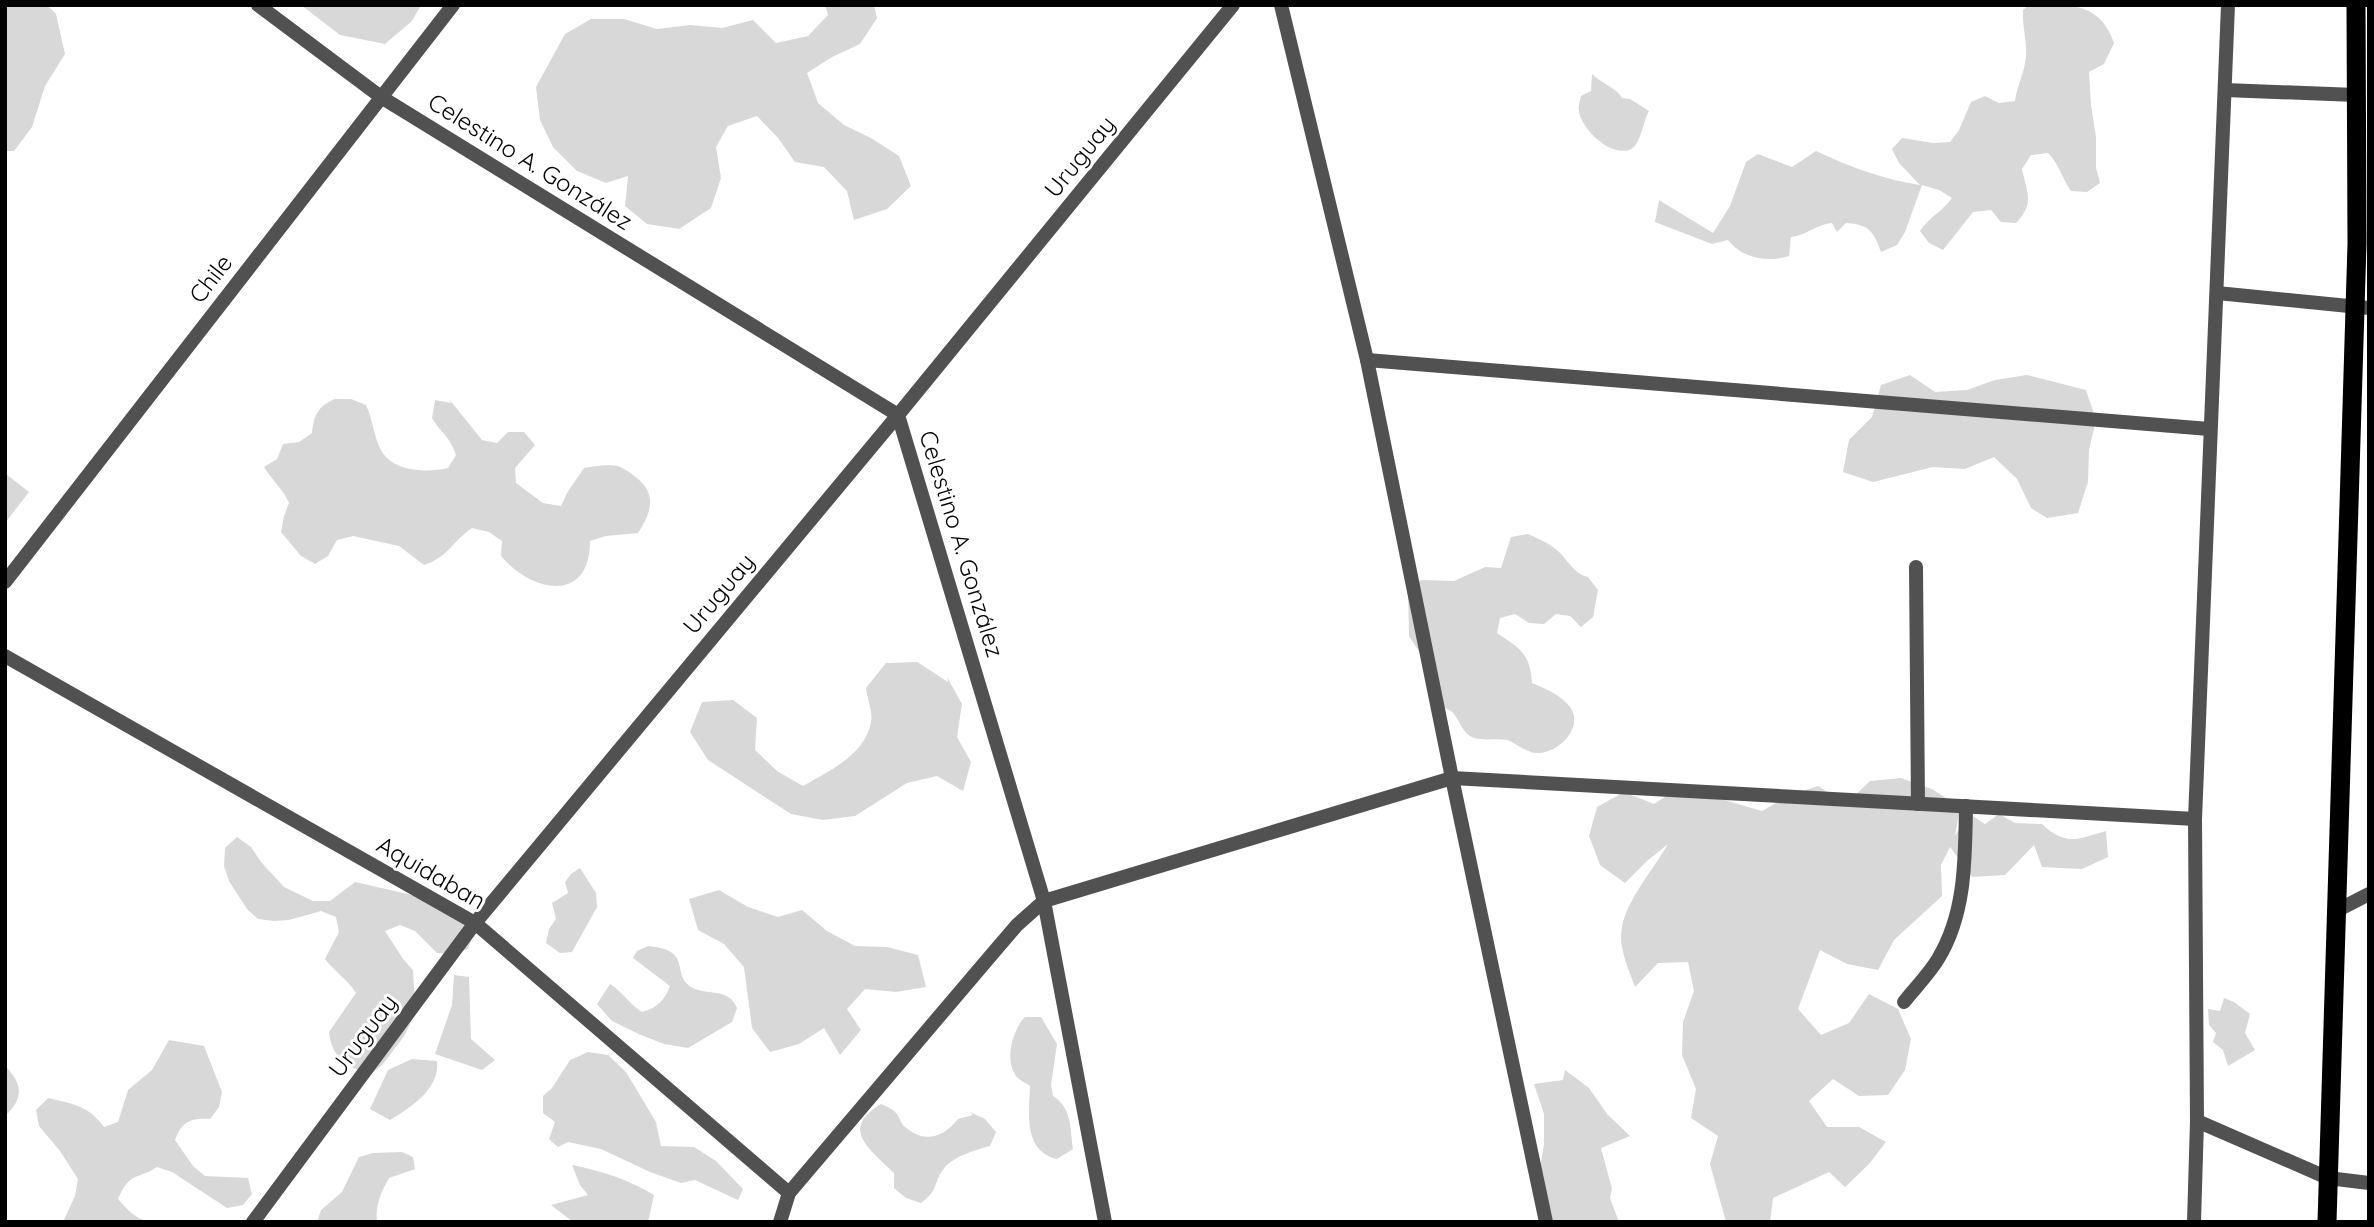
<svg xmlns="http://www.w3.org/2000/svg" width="2374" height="1227" font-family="Quicksand,sans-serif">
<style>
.green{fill:#d8d8d8}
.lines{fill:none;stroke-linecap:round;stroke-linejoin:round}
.service{stroke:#515151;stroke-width:14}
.minor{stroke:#515151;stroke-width:14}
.trunk{stroke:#000;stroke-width:19}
.labels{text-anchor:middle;stroke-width:6;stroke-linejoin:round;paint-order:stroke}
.street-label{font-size:24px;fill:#000;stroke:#fff}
</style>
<rect width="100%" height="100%" fill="#fff"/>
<g class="green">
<polygon points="5,5 47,5 56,14 65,54 45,86 32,127 14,151 5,151"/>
<polygon points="301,5 421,5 412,21 385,44 340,35"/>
<polygon points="825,5 874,5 877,18 860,44 832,57 807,73 818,103 844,125 871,138 899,156 911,186 887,209 854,220 847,191 824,167 795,162 778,138 757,116 728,126 716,147 721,178 711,208 679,229 647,224 625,206 628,176 606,183 577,171 553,147 540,120 536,87 565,34 591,19 624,19 657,29 690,25 722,28 753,20 776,43 808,36 828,15"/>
<path d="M2029 5C2067 5 2099 0 2114 43L2104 64 2089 72 2091 105 2096 137V168L2100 183 2087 192 2071 191C2062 178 2059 164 2048 153L2031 155 2022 169C2027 193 2035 203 2016 223L2001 222 1991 210 1973 212 1943 250 1929 243 1920 231C1929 217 1942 212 1952 198L1939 190 1922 185 1905 232 1897 245 1881 252C1874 232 1869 224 1846 223L1837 232 1832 223C1815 225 1807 235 1791 237L1789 256C1767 263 1742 258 1728 240L1712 244 1655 222 1659 200 1713 233 1730 206 1746 162 1758 154 1792 167 1816 151C1850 167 1882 179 1920 185L1899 163 1892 149 1902 138 1933 143 1950 142 1959 130 1971 102 1985 96 1999 103 2015 101C2017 85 2025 72 2026 56 2027 40 2022 25 2023 10Z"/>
<path d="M1592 74C1601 83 1617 88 1622 98L1630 99 1649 111C1643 121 1641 146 1629 150 1609 156 1582 129 1579 112 1578 106 1580 101 1581 96L1591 91Z"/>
<polygon points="1910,375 1935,392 1967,390 1995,380 2027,375 2086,390 2096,420 2089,450 2088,482 2078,513 2047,518 2031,508 2017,479 1994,457 1965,469 1933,467 1873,482 1843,472 1849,440 1872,417 1881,385"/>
<path d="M335 399H351L366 405C373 420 374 439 382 452 395 472 428 473 448 468L456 455C451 438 441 433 432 418L435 400 451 403 449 399 482 440 497 443 508 432H524L535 445 515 468 516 483 543 503 561 506 567 493 584 468C595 466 607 464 618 466 623 468 629 472 633 475 657 492 653 510 638 533L606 536 590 541C590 604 532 593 501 556L502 541 489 532 472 528C453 541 447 558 424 565L399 546 353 536 337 540 328 556 315 564 301 556 281 532 284 516 289 503C283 489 272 480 264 467L277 459 283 444 299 442 312 433C314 415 318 406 335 399Z"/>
<polygon points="6,474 29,492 5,523 5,475"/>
<path d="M1528 534C1539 539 1549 543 1558 551 1568 560 1574 574 1588 577L1598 590 1593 617 1581 627 1570 616 1556 614 1544 624 1529 623 1515 614 1500 618 1497 633C1521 649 1530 654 1532 683 1546 689 1564 696 1572 710 1582 731 1556 754 1536 753 1527 753 1516 743 1507 740 1497 738 1485 741 1474 738 1462 733 1461 723 1454 714 1451 710 1444 708 1441 705L1429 661 1418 650 1409 636 1408 588 1421 580 1454 581 1485 567 1501 568 1511 537Z"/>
<path d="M917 662 948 682 947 677 962 704 957 737 971 762 963 791 937 776 907 783 855 816 823 820 791 814 708 760 690 732 702 702 733 700 757 718 755 750 777 771 803 786C829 771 865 755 871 722 873 712 867 698 866 688L886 663Z"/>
<path d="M1901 778 1932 789 1960 807 1955 836 1968 813 1985 824 1999 814 2015 823 2042 824C2067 847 2077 839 2106 831L2108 857 2082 869 2042 867 2034 845 2005 875 1972 877 1950 847 1941 865 1942 896 1894 940 1878 970 1847 964 1820 950 1798 1009 1821 1035 1849 1023 1869 994 1898 1009 1911 1039 1905 1070 1888 1095 1859 1096 1833 1079 1809 1101 1827 1127H1859L1886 1142 1869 1164 1845 1187 1829 1172 1773 1198 1770 1222H1726L1710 1164 1718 1136 1691 1118 1696 1089 1682 1055 1683 1022 1694 991 1688 962 1658 963 1635 987C1628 968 1618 947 1622 927 1627 899 1654 869 1668 844L1647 861 1625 883 1600 865 1589 836 1597 807 1624 792 1654 804 1680 787 1762 811 1788 796 1818 786 1846 804 1870 781Z"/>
<path d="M237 837 251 847 261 862 284 887 313 901H330L355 882 421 897 453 912 473 935 468 949 453 954 437 953 415 931 400 925 385 931 403 959 413 970 415 1004 412 1019 405 1035 383 1064 370 1075C347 1066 332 1059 329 1032L356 993C347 979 335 972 325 959L339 932 336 917 321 911 289 920 274 921 258 919 247 909 229 881 224 866 225 848Z"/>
<polygon points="580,868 596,893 597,907 572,952 560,953 546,943 549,929 556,919 552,903 568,893 565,882 571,874"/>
<polygon points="719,890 748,907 778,917 802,910 827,931 855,946 887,947 918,955 926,987 896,992 865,989 847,1009 861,1030 840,1055 824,1028 799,1044 770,1052 752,1028 744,967 724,944 698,930 689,899"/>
<path d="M648 946C695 950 669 975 693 988 709 996 728 987 737 1008L732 1022 688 1048 664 1044 641 1035 612 1021 597 1004 610 984C623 992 629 1004 642 1012 657 1008 665 1000 670 986L633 958 637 951Z"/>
<polygon points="454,975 469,977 471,1039 495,1060 482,1070 435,1054 452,1005"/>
<polygon points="2224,998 2234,1002 2250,1014 2245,1033 2255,1050 2228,1066 2223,1050 2213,1042 2216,1033 2209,1025 2208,1009 2220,1011"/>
<path d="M1025 1017H1041L1057 1044 1051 1085 1053 1096C1072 1108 1070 1128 1073 1149L1057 1159C1023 1151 1029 1113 1030 1086 1026 1083 1019 1080 1016 1076 1004 1059 1013 1029 1025 1017Z"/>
<path d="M169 1040 204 1046 222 1092 219 1107 210 1119C191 1118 182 1121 175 1140L193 1166 205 1176 248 1178 252 1194 243 1205 227 1208 172 1172 157 1167C136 1181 131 1170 118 1199 127 1210 136 1219 150 1222H63L75 1196 78 1179 60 1151 39 1126 36 1110 48 1098C73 1104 88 1105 104 1127L118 1122 128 1090 152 1070Z"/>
<polygon points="588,1052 608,1055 626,1072 656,1122 661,1146 694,1147 716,1161 743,1189 738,1200 695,1180 681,1183 650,1172 601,1149 568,1142 558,1147 549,1139 555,1122 543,1113 543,1096 552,1088 570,1060"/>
<path d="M412 1059 437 1061C440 1089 411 1107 390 1120L370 1109 388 1070Z"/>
<path d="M5 1066C23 1084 24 1098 5 1116Z"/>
<polygon points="1565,1070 1589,1088 1607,1114 1630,1136 1601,1148 1612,1189 1610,1198 1619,1222 1546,1222 1539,1174 1544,1144 1544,1114 1534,1084 1563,1080"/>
<path d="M881 1104C886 1106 893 1109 896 1113 900 1117 900 1123 905 1127 925 1144 944 1137 958 1119L973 1115 970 1112 985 1119 996 1132 990 1146C975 1150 955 1156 945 1167 932 1183 940 1189 921 1203L906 1198 894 1188V1173C870 1149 839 1129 881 1104Z"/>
<path d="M402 1152 413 1157 415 1169 389 1178C381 1192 375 1206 377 1222H317L321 1210 342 1192 359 1157 373 1153Z"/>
<path d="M572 1165C601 1171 628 1179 654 1195L648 1222H573L551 1205 588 1195 580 1185Z"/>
</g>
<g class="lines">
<g class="service">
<polyline points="1916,567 1918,804"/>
<path d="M1904 1002C1915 988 1929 974 1938 959 1966 913 1965 859 1966 806"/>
</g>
<g class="minor">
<polyline points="258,5 381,97 898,415 1044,901 1105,1222"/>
<polyline points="1281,5 1367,360 1452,778 1546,1222"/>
<polyline points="2225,90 2356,95"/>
<polyline points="2217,293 2369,308"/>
<polyline points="1367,360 2209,429"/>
<polyline points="5,582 453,5"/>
<polyline points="5,656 475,923 789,1193"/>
<polyline points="2336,911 2369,894"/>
<polyline points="2197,1121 2328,1178 2369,1183"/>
<polyline points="253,1222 475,923 898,415 1233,5"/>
<polyline points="780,1222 789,1193 993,953 1017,925 1044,901 1452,778 2195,819"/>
<polyline points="2194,1222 2197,1121 2195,819 2228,5"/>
</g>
<polyline class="trunk" points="2327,1222 2357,244 2356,5"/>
</g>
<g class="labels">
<g class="street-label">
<text transform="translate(1080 157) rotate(-51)" y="8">Uruguay</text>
<text transform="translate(530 162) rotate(32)" y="8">Celestino A. González</text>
<text transform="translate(211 279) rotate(-52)" y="8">Chile</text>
<text transform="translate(961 544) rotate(73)" y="8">Celestino A. González</text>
<text transform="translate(719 594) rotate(-50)" y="8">Uruguay</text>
<text transform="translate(431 873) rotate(30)" y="8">Aquidaban</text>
<text transform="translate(363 1036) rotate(-53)" y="8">Uruguay</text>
</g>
</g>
<rect width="2374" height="1227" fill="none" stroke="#000000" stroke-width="14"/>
</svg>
